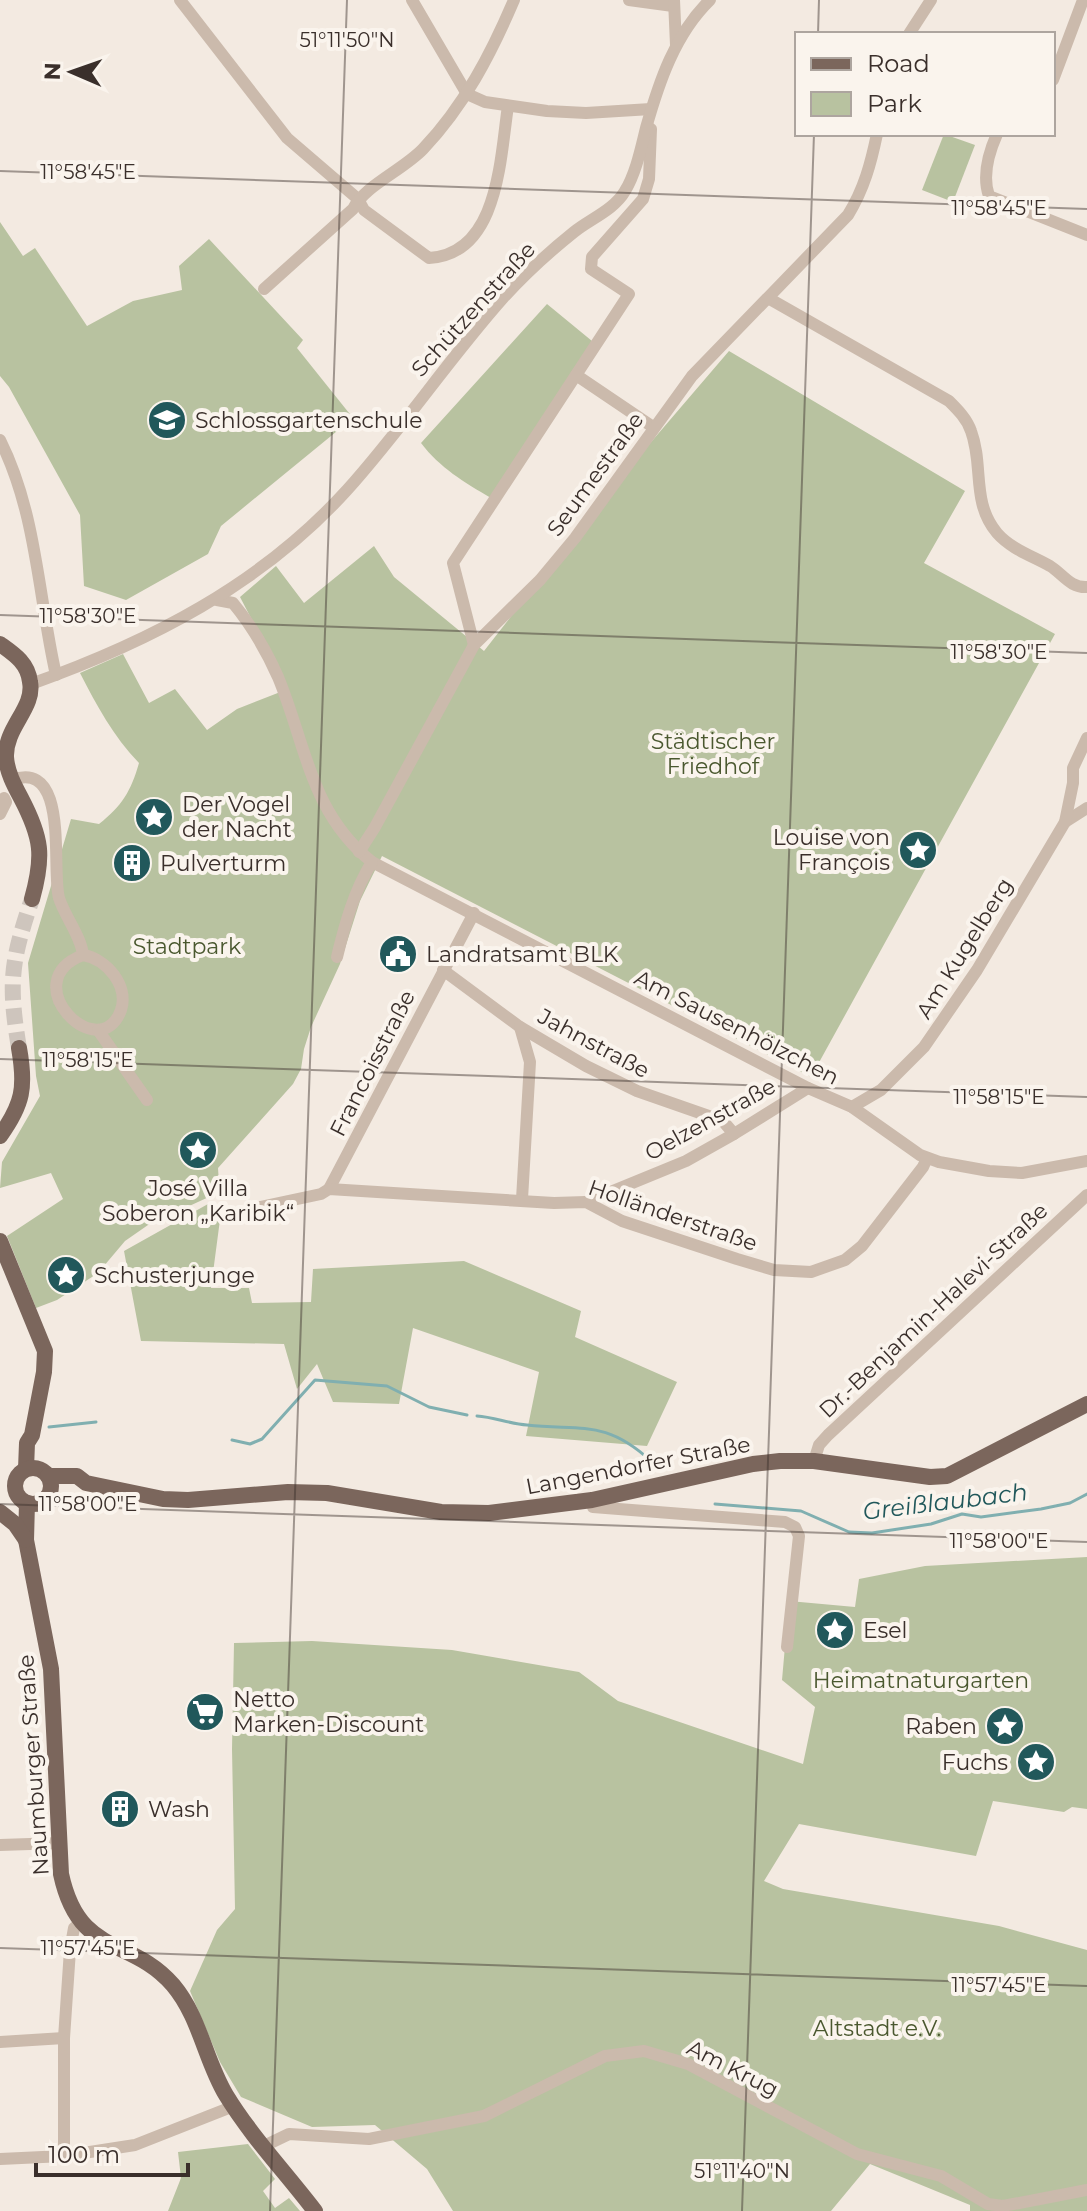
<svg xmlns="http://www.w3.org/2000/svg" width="1087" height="2211" font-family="Montserrat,sans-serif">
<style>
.green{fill:#b8c2a0}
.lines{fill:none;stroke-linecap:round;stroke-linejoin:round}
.stream{stroke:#80afb0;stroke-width:3}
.major-tunnel{stroke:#cec5bd;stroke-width:16;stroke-dasharray:16 8;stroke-linecap:butt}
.minor{stroke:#cbbaac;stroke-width:12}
.major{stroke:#7b665c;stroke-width:16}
.ticks{fill:none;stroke:#3a2f2b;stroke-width:2;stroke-opacity:0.45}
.labels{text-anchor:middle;stroke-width:8;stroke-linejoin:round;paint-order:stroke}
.street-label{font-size:22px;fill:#3a2f2b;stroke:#faf4ed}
.poi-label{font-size:22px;fill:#3a2f2b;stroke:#faf4ed;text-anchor:start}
.park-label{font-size:22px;fill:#4a582f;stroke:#faf4ed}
.water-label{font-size:24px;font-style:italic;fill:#21585b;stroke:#faf4ed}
.ticks-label{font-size:20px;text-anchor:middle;fill:#3a2f2b;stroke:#faf4ed;stroke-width:8;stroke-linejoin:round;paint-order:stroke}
</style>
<rect width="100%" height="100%" fill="#f3eae1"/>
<g class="green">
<polygon points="944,134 975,145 953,202 922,190"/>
<polygon points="0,222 23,256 35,248 87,326 133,301 182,290 179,266 209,239 303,340 297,348 353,418 221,526 208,554 126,600 84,586 80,515 9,387 0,376"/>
<path d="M547 304 592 341 491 498C464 482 440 468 421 443Z"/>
<path d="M729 351 965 491 924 563 1055 634 811 1077 382 856 360 901 340 964 311 1027 304 1049 301 1069 293 1084 218 1168 219 1183 211 1196 148 1225 125 1241 98 1273 57 1300 36 1308 7 1236 63 1199 51 1173 0 1188 2 1162 40 1096 36 1076 28 963 71 819 99 824C122 806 131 791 139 763 113 736 97 706 80 673L123 654 149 703 175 689 207 730 237 709 288 689 240 597 276 566 304 603 374 546 394 577 484 651 604 497Z"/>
<polygon points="208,1204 221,1212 211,1288 249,1288 252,1303 311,1302 313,1269 464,1261 581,1311 575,1337 677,1382 647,1446 526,1436 539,1372 413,1328 399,1404 333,1402 317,1364 297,1389 284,1344 141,1341 124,1251"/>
<polygon points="1087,1557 1087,1809 1072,1807 1064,1812 993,1801 976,1856 799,1824 764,1881 783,1889 999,1926 1087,1950 1087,2211 970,2211 970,2205 870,2164 831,2211 453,2211 427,2169 375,2125 312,2127 241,2097 220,2062 190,1991 217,1930 235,1909 232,1749 234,1643 312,1641 452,1650 579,1672 618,1701 803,1764 815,1707 782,1680 789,1601 855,1607 859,1579 925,1566"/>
<polygon points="248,2144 275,2179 263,2191 275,2208 289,2198 300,2211 168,2211 181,2178 178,2152"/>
</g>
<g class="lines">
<g class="stream">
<path d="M477 1416C494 1417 510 1424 527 1425 582 1431 605 1419 651 1461"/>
<polyline points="49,1427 96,1422"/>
<polyline points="232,1440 250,1444 262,1439 315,1380 387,1386 429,1407 467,1415"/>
<polyline points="715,1504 801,1511 849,1532 872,1533 931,1524 962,1514 981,1517 1041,1509 1070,1503 1087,1494"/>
</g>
<path class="major-tunnel" d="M19 1048C8 983 11 961 32 899"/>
<g class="minor">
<path d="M180 0 287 138 358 199 364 210 429 258C499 254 500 158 508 106"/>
<polyline points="412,0 467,94 485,102 547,111 586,113 651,109"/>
<polyline points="629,0 673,6"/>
<polyline points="674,0 676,45"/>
<polyline points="909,34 931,0"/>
<polyline points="1053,80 1083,0"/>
<path d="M997 134C989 152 982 176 989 196L1087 235"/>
<path d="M264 289 353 209C364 186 403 170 423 149 464 106 491 54 514 0"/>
<path d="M768 298 949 401C958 410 967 419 971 431 984 466 971 502 997 533 1011 549 1032 556 1050 566 1063 574 1070 588 1087 587"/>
<polyline points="576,375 653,427"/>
<path d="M0 440C37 514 38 596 56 675"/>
<path d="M217 600 233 603C252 626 266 650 278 677 306 744 310 813 372 862L808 1088 852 1107 920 1155 939 1162 989 1171 1022 1173 1087 1161"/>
<polyline points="474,645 453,563 629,294 591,269 592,257 643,199 649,179 651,129"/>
<path d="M31 684C149 642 261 585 347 490 402 429 448 360 503 298 525 274 549 252 574 232 590 219 614 210 625 191 636 173 641 148 646 128 659 82 675 34 710 0"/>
<path d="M12 780C70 759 51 869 59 898 65 917 81 936 83 955 13 982 100 1068 121 1010 129 986 107 959 83 955"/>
<polyline points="0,814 6,802 4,798"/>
<polyline points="1065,822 1087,808"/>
<path d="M359 852 375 827 474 645 540 580 575 538 692 376 848 215C864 189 871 163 877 134"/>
<path d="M337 957C345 924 354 891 372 862"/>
<polyline points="443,970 520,1027 586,1066 637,1091 723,1121 734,1134"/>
<polyline points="520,1027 530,1062 522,1199"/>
<polyline points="98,1030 147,1100"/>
<polyline points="852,1107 881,1090 924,1047 977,970 1065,822 1073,783 1073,768 1087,738"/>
<polyline points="329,1189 474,913"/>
<polyline points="586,1202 686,1161 734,1134 808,1088"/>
<polyline points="260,1207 321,1194 329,1189 554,1203 586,1202 622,1221 737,1259 774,1270 811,1272 845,1260 862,1246 923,1167 927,1158"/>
<polyline points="814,1461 819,1445 828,1435 1087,1195"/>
<polyline points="592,1500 593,1507 785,1522 795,1527 799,1536 787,1647"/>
<polyline points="0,1845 60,1843"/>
<polyline points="0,2042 64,2038"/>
<polyline points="264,2146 289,2134 369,2139 484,2116 605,2056 644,2051 688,2064 857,2154 941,2176 988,2204 1003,2206 1087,2190"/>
<polyline points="64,2156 64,2038 70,1950 74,1928 81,1922"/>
<polyline points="0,2159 64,2156 135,2145 234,2106"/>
</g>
<g class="major">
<path d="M0 644C14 654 28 663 30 682 35 708 5 727 6 757 7 772 14 785 21 798 42 838 44 856 32 899"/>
<path d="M0 1136C23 1104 26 1087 19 1048"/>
<polyline points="0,1241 45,1351 44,1372 32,1435 27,1443 26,1469"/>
<circle cx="33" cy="1486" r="18"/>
<polyline points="48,1476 77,1476 86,1483 163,1499 188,1500 288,1492 327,1493 441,1512 489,1513 592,1500 753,1464 780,1461 814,1461 930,1477 947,1476 1087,1404"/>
<path d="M27 1503 26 1540 51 1669 61 1874C79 1958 131 1936 173 1985 200 2017 205 2060 226 2095 251 2136 286 2173 315 2211"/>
<polyline points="0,1512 15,1524 26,1540"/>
</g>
</g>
<path class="ticks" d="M818 34 819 0M0 171 1087 209M0 615 1087 653M0 1059 1087 1097M0 1504 1087 1542M0 1948 1087 1986M270 2211 347 0M742 2211 814 134"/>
<defs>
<g id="school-disc" transform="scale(2)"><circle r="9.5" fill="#21585b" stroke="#faf4ed"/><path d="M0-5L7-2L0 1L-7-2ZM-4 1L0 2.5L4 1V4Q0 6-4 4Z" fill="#fff"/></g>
<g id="sight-disc" transform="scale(2)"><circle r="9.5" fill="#21585b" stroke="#faf4ed"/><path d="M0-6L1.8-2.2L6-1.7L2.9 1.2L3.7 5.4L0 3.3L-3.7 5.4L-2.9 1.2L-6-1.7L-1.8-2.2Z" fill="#fff"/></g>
<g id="building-disc" transform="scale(2)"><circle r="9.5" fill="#21585b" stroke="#faf4ed"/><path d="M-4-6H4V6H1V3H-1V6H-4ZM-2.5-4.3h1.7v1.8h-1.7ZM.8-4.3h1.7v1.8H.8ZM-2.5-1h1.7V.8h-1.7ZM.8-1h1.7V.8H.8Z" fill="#fff"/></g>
<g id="civic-disc" transform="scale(2)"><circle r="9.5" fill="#21585b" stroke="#faf4ed"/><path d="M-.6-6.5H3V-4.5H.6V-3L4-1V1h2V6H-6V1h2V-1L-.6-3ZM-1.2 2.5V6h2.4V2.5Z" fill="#fff"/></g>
<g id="supermarket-disc" transform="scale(2)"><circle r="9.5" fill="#21585b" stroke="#faf4ed"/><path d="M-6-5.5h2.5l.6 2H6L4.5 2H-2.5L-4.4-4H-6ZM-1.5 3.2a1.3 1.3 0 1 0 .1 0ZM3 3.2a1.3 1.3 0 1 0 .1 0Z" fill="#fff"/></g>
</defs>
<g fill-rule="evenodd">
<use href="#school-disc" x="167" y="420"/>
<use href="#sight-disc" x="154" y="817"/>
<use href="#sight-disc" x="918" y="850"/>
<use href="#building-disc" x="132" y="863"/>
<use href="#civic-disc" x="398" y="954"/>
<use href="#sight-disc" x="198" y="1150"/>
<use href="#sight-disc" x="66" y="1275"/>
<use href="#sight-disc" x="835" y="1630"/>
<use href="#supermarket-disc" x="205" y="1712"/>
<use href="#sight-disc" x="1005" y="1726"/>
<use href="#sight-disc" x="1036" y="1762"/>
<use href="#building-disc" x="120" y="1809"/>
</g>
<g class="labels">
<g class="street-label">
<text transform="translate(473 309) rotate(-48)" y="8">Schützenstraße</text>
<text transform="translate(595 474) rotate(-54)" y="8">Seumestraße</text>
<text transform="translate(964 948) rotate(-58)" y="8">Am Kugelberg</text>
<text transform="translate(737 1027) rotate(27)" y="8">Am Sausenhölzchen</text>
<text transform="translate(594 1043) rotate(28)" y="8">Jahnstraße</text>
<text transform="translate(372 1063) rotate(-63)" y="8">Francoisstraße</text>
<text transform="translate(710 1119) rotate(-29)" y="8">Oelzenstraße</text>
<text transform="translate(673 1215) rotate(19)" y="8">Holländerstraße</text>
<text transform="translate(933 1310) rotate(-43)" y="8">Dr.-Benjamin-Halevi-Straße</text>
<text transform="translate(638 1465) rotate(-11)" y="8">Langendorfer Straße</text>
<text transform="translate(33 1765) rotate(-94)" y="8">Naumburger Straße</text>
<text transform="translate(733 2068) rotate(27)" y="8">Am Krug</text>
</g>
<g class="poi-label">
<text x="195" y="428">Schlossgartenschule</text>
<text x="182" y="812">Der Vogel<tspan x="182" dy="25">der Nacht</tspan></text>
<text x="890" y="845" text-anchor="end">Louise von<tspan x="890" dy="25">François</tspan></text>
<text x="160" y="871">Pulverturm</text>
<text x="426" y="962">Landratsamt BLK</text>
<text x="198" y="1196" text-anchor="middle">José Villa<tspan x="198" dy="25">Soberon „Karibik“</tspan></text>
<text x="94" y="1283">Schusterjunge</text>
<text x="863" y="1638">Esel</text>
<text x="233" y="1707">Netto<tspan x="233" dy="25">Marken-Discount</tspan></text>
<text x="977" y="1734" text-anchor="end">Raben</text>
<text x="1008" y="1770" text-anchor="end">Fuchs</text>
<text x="148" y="1817">Wash</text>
</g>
<g class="park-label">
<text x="713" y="749">Städtischer<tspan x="713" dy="25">Friedhof</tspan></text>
<text x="187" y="954">Stadtpark</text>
<text x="921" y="1688">Heimatnaturgarten</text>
<text x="877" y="2036">Altstadt e.V.</text>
</g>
<g class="water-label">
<text transform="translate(945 1502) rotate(-7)" y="8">Greißlaubach</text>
</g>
</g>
<g class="ticks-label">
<text x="347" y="47">51°11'50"N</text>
<text x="88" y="179">11°58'45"E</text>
<text x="999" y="215">11°58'45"E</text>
<text x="88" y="623">11°58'30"E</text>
<text x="999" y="659">11°58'30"E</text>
<text x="88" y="1067">11°58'15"E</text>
<text x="999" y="1104">11°58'15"E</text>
<text x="88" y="1511">11°58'00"E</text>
<text x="999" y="1548">11°58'00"E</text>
<text x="88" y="1955">11°57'45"E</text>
<text x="999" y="1992">11°57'45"E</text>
<text x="742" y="2178">51°11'40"N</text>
</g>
<rect x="795" y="32" width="260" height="104" fill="#faf4ed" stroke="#ada59f" stroke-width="2"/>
<rect x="811" y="58" width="40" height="12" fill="#7b665c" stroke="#ada59f" stroke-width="2"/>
<text x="867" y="72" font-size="24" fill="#3a2f2b">Road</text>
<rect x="811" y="92" width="40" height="24" fill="#b8c2a0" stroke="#ada59f" stroke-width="2"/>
<text x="867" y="112" font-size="24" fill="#3a2f2b">Park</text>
<g transform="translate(72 72) rotate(272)" stroke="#faf4ed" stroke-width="6" paint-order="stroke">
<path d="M0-6L14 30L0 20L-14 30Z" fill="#3a2f2b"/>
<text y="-12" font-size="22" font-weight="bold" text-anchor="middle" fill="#3a2f2b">N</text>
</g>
<path d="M36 2163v12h152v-12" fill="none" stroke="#3a2f2b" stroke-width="4"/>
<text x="48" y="2163" font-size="24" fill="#3a2f2b" stroke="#faf4ed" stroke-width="6" paint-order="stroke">100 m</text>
</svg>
